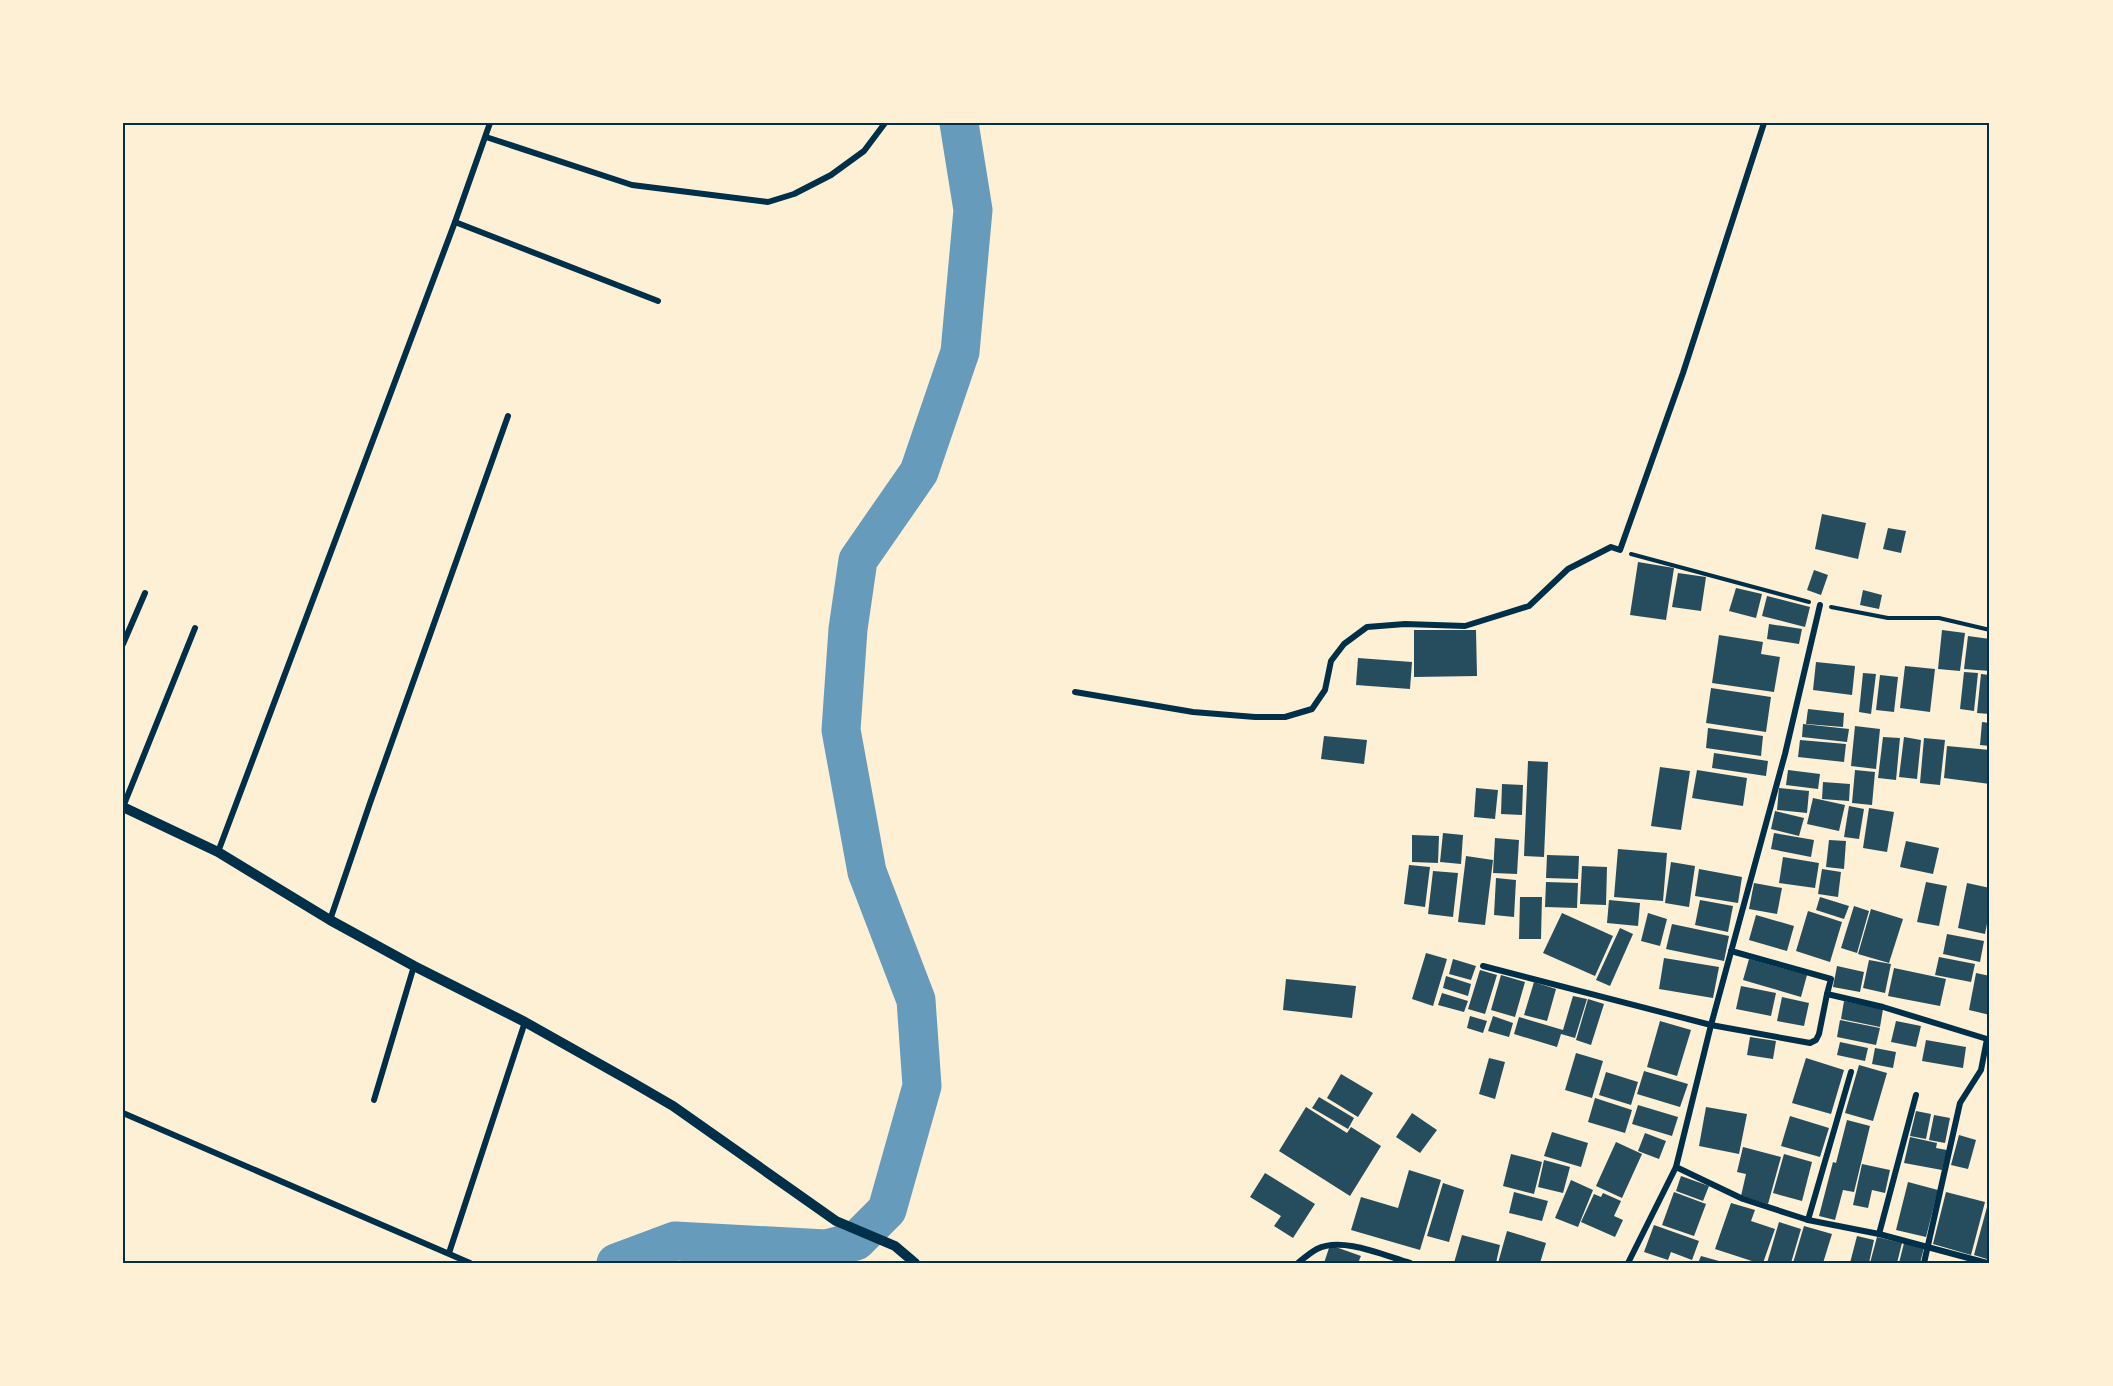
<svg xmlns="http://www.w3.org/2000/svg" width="2113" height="1386" font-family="Jost,sans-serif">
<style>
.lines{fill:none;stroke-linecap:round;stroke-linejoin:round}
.river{stroke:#669bbc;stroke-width:39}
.building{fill:#264d5e}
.path{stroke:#003049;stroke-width:4}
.minor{stroke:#003049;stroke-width:6}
.tertiary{stroke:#003049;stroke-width:10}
.neatline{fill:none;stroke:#003049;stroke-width:2}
</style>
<rect width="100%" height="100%" fill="#fdf0d5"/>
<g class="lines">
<polyline class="river" points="616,1263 675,1241 826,1249 856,1241 887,1210 922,1086 916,1000 867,872 841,730 848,629 858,560 919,472 960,352 973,210 959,123"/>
</g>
<g class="building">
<polygon points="1822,514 1866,523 1858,559 1815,549"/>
<polygon points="1888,528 1906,531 1901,553 1883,549"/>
<polygon points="1638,562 1674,568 1666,620 1630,615"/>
<polygon points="1814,570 1828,575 1821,595 1807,590"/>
<polygon points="1678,573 1706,577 1701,611 1672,607"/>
<polygon points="1736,588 1762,594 1756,618 1729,611"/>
<polygon points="1863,590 1882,595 1879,609 1860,605"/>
<polygon points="1767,596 1810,607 1805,627 1762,616"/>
<polygon points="1769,624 1802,629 1799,644 1767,639"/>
<polygon points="1414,630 1476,630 1477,676 1414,677"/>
<polygon points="1942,630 1965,633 1960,671 1938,669"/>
<polygon points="1719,635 1763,642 1761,654 1780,657 1774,692 1712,683"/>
<polygon points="1968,636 1990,639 1990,671 1964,669"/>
<polygon points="1358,658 1412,662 1410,689 1356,685"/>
<polygon points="1816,662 1855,666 1852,695 1813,690"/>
<polygon points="1905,666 1935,669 1930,712 1900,708"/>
<polygon points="1964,672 1978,673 1974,711 1960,709"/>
<polygon points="1863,673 1876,674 1871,714 1859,712"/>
<polygon points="1981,674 1990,675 1990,714 1977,713"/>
<polygon points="1880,675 1898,677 1894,712 1876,710"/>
<polygon points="1711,688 1771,697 1766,732 1706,723"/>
<polygon points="1808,709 1844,713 1843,727 1806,724"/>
<polygon points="1982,722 1990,723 1990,746 1980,745"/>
<polygon points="1803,724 1849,729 1847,742 1802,737"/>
<polygon points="1855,726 1880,729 1876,769 1851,766"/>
<polygon points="1708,728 1763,736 1761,756 1706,748"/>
<polygon points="1324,736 1367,740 1364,764 1321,759"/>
<polygon points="1883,737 1900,738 1896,780 1878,778"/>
<polygon points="1904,737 1921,740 1917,779 1899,777"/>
<polygon points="1924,738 1945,740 1940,785 1920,783"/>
<polygon points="1800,740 1846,744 1844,762 1798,757"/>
<polygon points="1947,746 1990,750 1990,784 1944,778"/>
<polygon points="1714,753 1768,761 1766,776 1712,768"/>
<polygon points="1528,761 1548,762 1544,857 1524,856"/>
<polygon points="1660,767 1690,771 1681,830 1651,826"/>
<polygon points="1697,770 1747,778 1743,806 1692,798"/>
<polygon points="1788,770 1820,774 1818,789 1786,785"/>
<polygon points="1855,770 1875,772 1872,805 1852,803"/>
<polygon points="1823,782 1850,784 1849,801 1822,799"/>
<polygon points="1502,784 1523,785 1522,815 1501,814"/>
<polygon points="1476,788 1498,790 1495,819 1474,817"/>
<polygon points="1779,788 1809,791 1807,813 1777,810"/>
<polygon points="1813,798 1845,805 1839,831 1807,824"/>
<polygon points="1849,806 1864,809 1859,839 1844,837"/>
<polygon points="1869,808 1894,812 1887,852 1863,848"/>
<polygon points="1775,811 1804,818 1799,836 1771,829"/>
<polygon points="1443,833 1463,835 1461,864 1440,862"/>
<polygon points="1774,833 1814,840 1811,857 1771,849"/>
<polygon points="1412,835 1439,836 1438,863 1412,862"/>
<polygon points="1495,838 1519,840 1517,874 1493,873"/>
<polygon points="1829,840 1846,841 1844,869 1826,867"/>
<polygon points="1906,841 1939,848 1933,874 1900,867"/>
<polygon points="1618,849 1667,853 1663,901 1614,897"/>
<polygon points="1547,855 1579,856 1578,879 1546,878"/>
<polygon points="1466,856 1493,860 1485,925 1458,922"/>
<polygon points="1783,857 1819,863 1815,888 1779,883"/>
<polygon points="1671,862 1695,866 1689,907 1665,903"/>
<polygon points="1409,865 1430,867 1425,907 1404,904"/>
<polygon points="1582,866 1607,867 1606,905 1580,904"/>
<polygon points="1699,869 1742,877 1738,903 1695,896"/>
<polygon points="1822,869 1841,872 1838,897 1818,894"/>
<polygon points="1433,871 1458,873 1453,917 1428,914"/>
<polygon points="1496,878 1516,880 1514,917 1494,915"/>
<polygon points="1546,882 1578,883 1577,908 1545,907"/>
<polygon points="1926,882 1947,886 1939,926 1917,922"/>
<polygon points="1754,883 1782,888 1777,914 1749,909"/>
<polygon points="1967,883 1990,888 1990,908 1985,934 1958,928"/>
<polygon points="1520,897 1542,897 1541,939 1519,939"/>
<polygon points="1820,897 1849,906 1844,919 1816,910"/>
<polygon points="1609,900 1640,903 1638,926 1607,923"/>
<polygon points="1700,900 1733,906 1728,932 1695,925"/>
<polygon points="1854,906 1869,911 1857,953 1841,948"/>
<polygon points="1871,909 1903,919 1889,963 1858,954"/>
<polygon points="1808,911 1842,922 1830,962 1796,951"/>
<polygon points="1562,913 1613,936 1595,976 1543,953"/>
<polygon points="1648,913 1667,919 1660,946 1641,941"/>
<polygon points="1756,915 1794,926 1787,951 1749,940"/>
<polygon points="1672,924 1729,936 1724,961 1666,949"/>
<polygon points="1620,928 1633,934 1610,986 1596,980"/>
<polygon points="1947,934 1984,941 1980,962 1943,954"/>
<polygon points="1426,953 1447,959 1433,1006 1412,999"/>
<polygon points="1939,957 1975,964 1971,982 1935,975"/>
<polygon points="1664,958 1719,967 1713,998 1659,989"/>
<polygon points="1453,959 1476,966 1471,980 1449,974"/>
<polygon points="1749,959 1807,975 1801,997 1743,980"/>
<polygon points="1869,960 1891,964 1885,993 1863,988"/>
<polygon points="1837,966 1864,972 1860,992 1833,987"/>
<polygon points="1894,968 1946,979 1940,1006 1888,996"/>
<polygon points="1480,970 1497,975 1485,1014 1468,1009"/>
<polygon points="1976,973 1990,976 1990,1015 1969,1010"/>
<polygon points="1501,975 1525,982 1515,1017 1491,1010"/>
<polygon points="1446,976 1471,984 1468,996 1443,988"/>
<polygon points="1286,979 1356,986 1352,1018 1283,1010"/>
<polygon points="1534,982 1556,989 1547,1021 1524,1015"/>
<polygon points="1741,986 1776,993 1771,1016 1736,1009"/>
<polygon points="1442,993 1468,1001 1464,1012 1438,1005"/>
<polygon points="1573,996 1587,999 1575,1038 1561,1034 1557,1047 1514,1034 1519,1017 1563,1030"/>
<polygon points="1782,997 1809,1003 1804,1026 1777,1021"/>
<polygon points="1588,999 1604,1004 1591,1045 1576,1040"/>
<polygon points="1844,1001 1883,1009 1880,1027 1841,1019"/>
<polygon points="1470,1016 1487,1021 1483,1033 1467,1028"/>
<polygon points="1493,1016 1513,1023 1509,1037 1488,1031"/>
<polygon points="1840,1020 1880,1028 1876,1045 1837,1037"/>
<polygon points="1660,1021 1691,1030 1677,1076 1647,1067"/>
<polygon points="1896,1021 1921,1026 1916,1047 1891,1042"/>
<polygon points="1750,1037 1776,1041 1773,1059 1747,1055"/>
<polygon points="1926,1040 1966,1047 1963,1068 1922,1061"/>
<polygon points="1840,1042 1868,1048 1865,1061 1837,1055"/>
<polygon points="1875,1048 1896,1052 1893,1068 1872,1064"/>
<polygon points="1576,1053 1603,1061 1592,1098 1565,1090"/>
<polygon points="1489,1058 1505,1062 1495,1099 1479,1094"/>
<polygon points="1806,1058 1844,1070 1831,1114 1792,1103"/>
<polygon points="1859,1065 1887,1073 1873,1121 1845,1113"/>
<polygon points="1644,1071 1688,1084 1680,1107 1637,1094"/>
<polygon points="1606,1072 1638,1082 1631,1105 1599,1095"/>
<polygon points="1341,1074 1373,1093 1358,1117 1327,1098"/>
<polygon points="1319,1097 1354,1118 1348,1129 1312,1108"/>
<polygon points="1595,1098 1632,1110 1625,1133 1588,1122"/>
<polygon points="1638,1105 1678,1117 1672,1136 1632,1124"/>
<polygon points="1306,1107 1347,1133 1351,1127 1381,1146 1350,1196 1279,1151"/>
<polygon points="1706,1107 1747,1114 1739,1154 1699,1146"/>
<polygon points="1916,1111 1931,1114 1926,1139 1910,1136"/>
<polygon points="1412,1113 1437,1130 1420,1153 1396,1137"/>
<polygon points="1934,1115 1950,1118 1945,1143 1929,1140"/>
<polygon points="1790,1116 1829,1128 1820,1157 1781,1146"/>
<polygon points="1847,1120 1870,1126 1854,1192 1843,1190 1835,1220 1819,1216 1833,1162 1836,1163"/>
<polygon points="1552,1132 1588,1143 1581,1167 1544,1156"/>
<polygon points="1645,1133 1666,1141 1659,1159 1638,1151"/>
<polygon points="1959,1135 1976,1140 1968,1169 1951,1165"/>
<polygon points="1910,1137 1937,1143 1936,1148 1947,1150 1942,1170 1904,1163"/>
<polygon points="1616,1142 1642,1154 1622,1198 1596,1186"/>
<polygon points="1743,1147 1781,1157 1768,1204 1741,1196 1746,1174 1737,1172"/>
<polygon points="1511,1154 1542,1162 1534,1194 1503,1186"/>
<polygon points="1784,1154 1812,1162 1802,1201 1773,1193"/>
<polygon points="1544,1160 1570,1167 1563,1193 1538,1187"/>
<polygon points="1862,1164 1890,1170 1885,1193 1872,1190 1868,1208 1853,1205"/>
<polygon points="1409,1170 1441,1180 1420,1250 1351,1230 1361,1197 1398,1208"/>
<polygon points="1265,1173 1315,1204 1293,1238 1274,1226 1281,1216 1250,1197"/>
<polygon points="1681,1176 1709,1186 1703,1201 1676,1191"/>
<polygon points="1571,1180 1593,1190 1578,1227 1555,1218"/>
<polygon points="1908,1182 1938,1190 1926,1237 1896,1230"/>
<polygon points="1443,1183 1464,1190 1449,1242 1427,1236"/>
<polygon points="1514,1192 1548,1201 1542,1221 1509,1213"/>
<polygon points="1674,1192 1706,1204 1694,1236 1662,1225"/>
<polygon points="1946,1192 1985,1202 1971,1255 1933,1244"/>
<polygon points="1603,1193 1621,1201 1614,1216 1623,1220 1615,1237 1581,1222 1594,1194 1601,1197"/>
<polygon points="1990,1196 1990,1260 1974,1255"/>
<polygon points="1731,1203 1755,1210 1751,1221 1775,1229 1763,1263 1758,1263 1715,1249"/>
<polygon points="1779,1222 1801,1229 1791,1263 1767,1263"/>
<polygon points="1654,1225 1699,1241 1692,1260 1671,1252 1668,1260 1644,1252"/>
<polygon points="1804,1226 1832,1234 1823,1263 1793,1263"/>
<polygon points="1507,1231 1546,1243 1540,1263 1498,1263"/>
<polygon points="1462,1235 1500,1245 1496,1263 1454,1263"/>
<polygon points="1857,1236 1874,1240 1869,1263 1850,1263"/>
<polygon points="1877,1237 1902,1243 1897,1263 1870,1263"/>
<polygon points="1904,1243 1924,1248 1920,1263 1899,1263"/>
<polygon points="1330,1245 1361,1256 1358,1263 1324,1263"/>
<polygon points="1701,1256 1719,1261 1718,1263 1698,1263"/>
</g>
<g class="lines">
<g class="path">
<polyline points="1631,554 1809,602"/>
<polyline points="1831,607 1888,618 1939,618 1990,630"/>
</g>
<g class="minor">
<polyline points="486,137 632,185 768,202 794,194 831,175 864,151 885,123"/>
<polyline points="455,222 658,301"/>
<polyline points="123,644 145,593"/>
<polyline points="1075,692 1193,712 1255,717 1285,717 1312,709 1325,690 1331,661 1344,644 1367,627 1405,624 1465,626 1529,606 1568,569 1611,547 1620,550 1683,373 1764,123"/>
<polyline points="123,807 195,628"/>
<polyline points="218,852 455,222 490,123"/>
<polyline points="330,920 370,803 508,416"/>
<polyline points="1731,951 1831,979 1827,994"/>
<polyline points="1483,966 1711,1025 1810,1043 1816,1040 1819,1034 1827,994 1883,1007 1987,1039 1981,1070 1960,1103 1924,1263"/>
<polyline points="374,1100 414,966"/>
<polyline points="123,1113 470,1263"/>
<polyline points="1676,1167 1743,1199 1808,1220 1879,1234 1987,1263"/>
<polyline points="1808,1220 1851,1072"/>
<polyline points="1879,1234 1916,1095"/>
<polyline points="449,1253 525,1022"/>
<path d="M1298 1263C1304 1258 1311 1252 1317 1249 1342 1236 1385 1256 1410 1263"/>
<polyline points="1628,1263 1676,1167 1711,1025 1785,754 1820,605"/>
</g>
<polyline class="tertiary" points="123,807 218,852 330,920 414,966 525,1022 630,1081 673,1106 836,1221 895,1246 915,1263"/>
</g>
<rect width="2113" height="1386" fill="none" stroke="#fdf0d5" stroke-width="249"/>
<rect x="124" y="124" width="1864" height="1138" class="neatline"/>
</svg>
